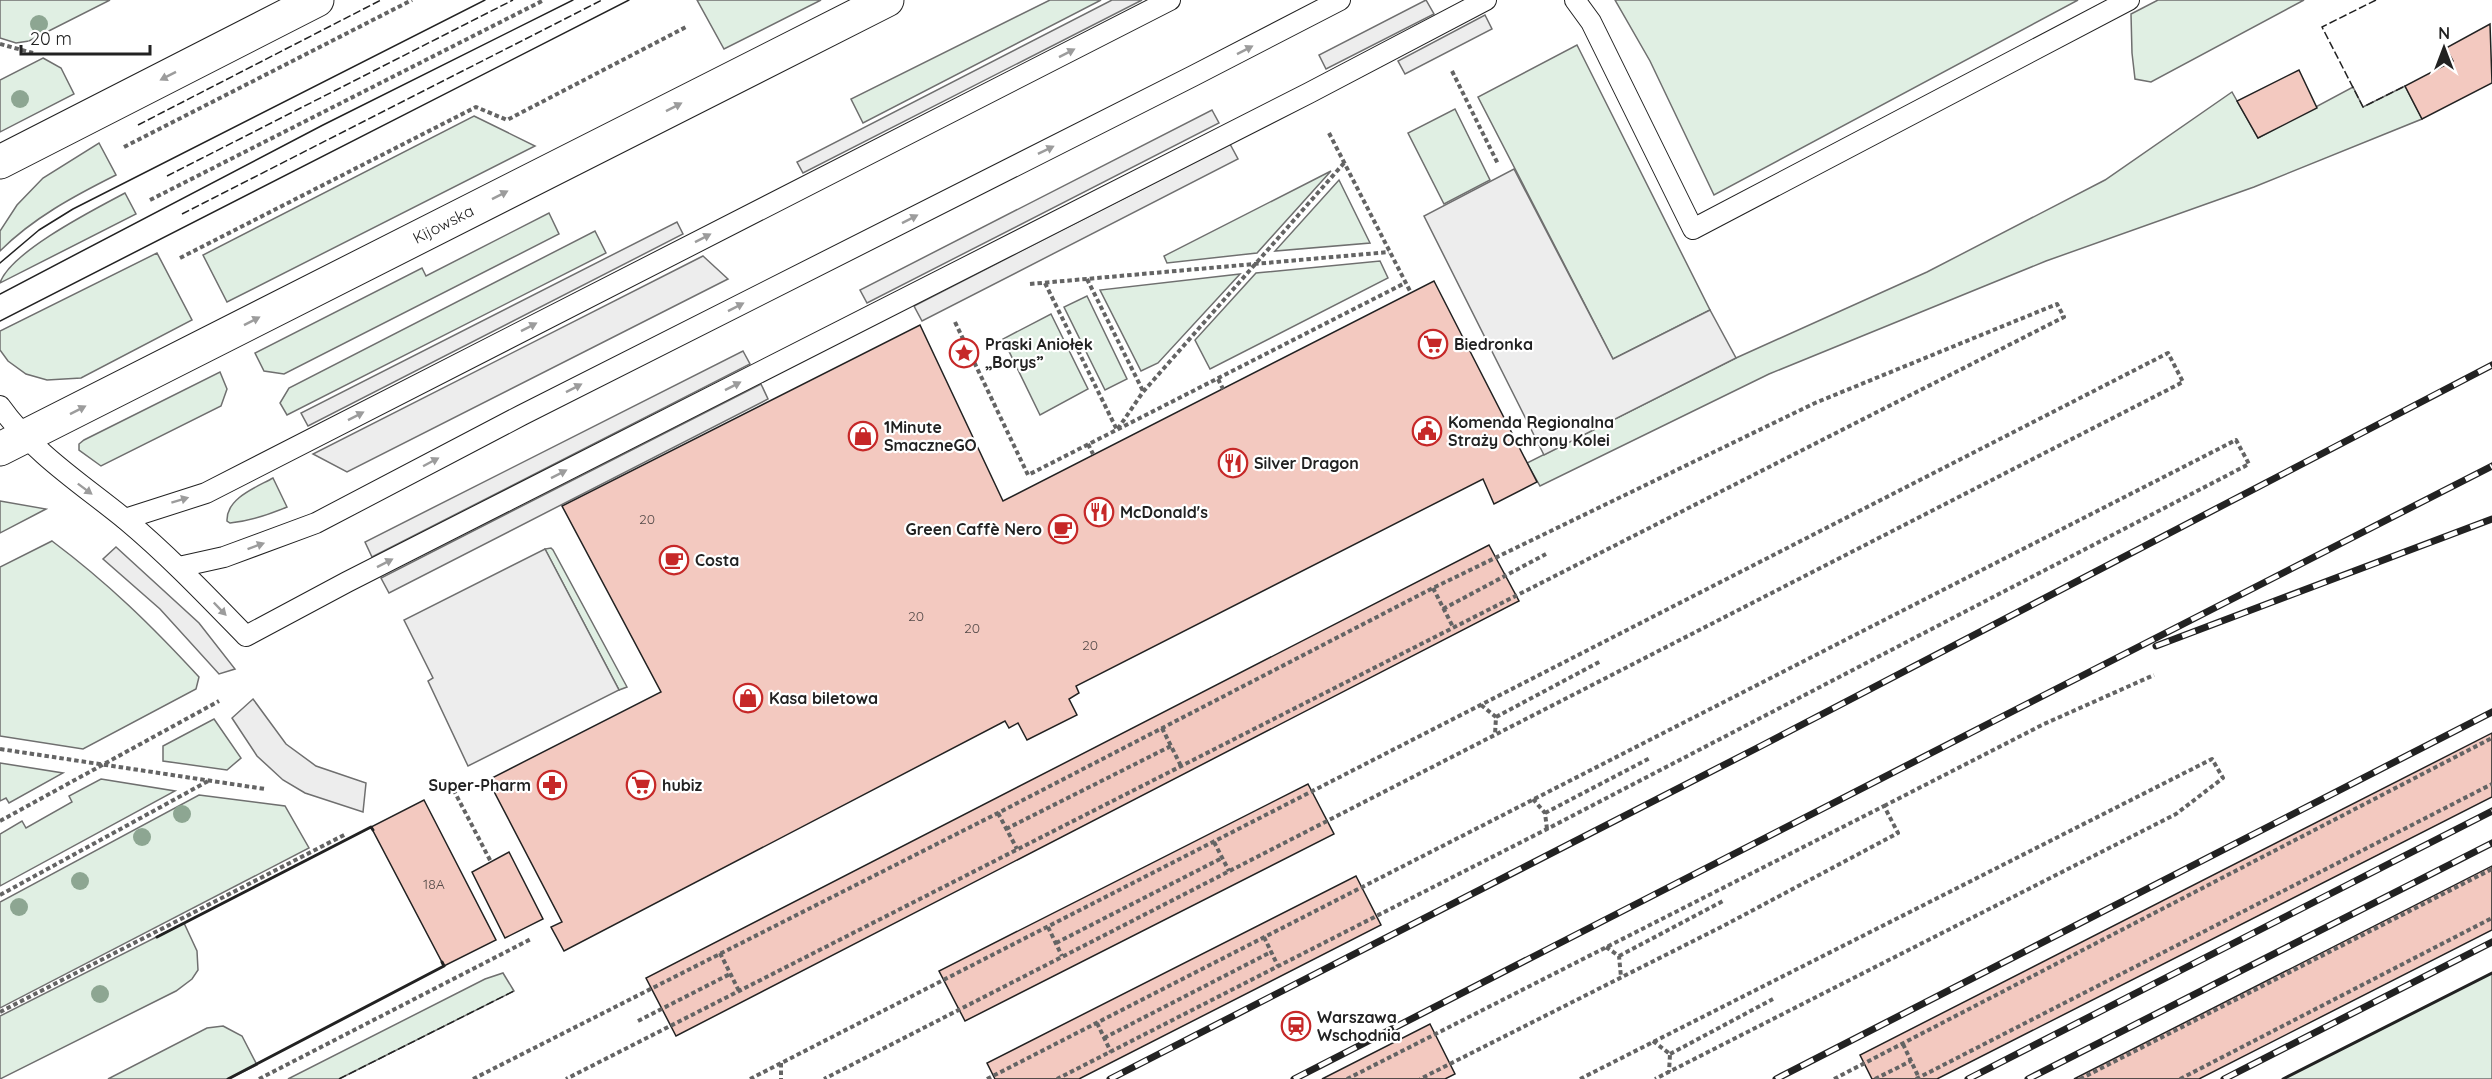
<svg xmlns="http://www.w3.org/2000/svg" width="2492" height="1079" font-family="Quicksand,sans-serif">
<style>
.green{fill:#e0efe3;stroke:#6f6f6f;stroke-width:1.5}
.parking{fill:#ededed;stroke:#6f6f6f;stroke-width:1.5}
.building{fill:#f3c9c0;stroke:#222;stroke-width:1.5}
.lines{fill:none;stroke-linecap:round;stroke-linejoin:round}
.lane-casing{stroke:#222;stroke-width:22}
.secondary-casing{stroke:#222;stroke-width:35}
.path{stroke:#646464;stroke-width:4;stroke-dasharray:4.5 3;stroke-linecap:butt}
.lane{stroke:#fff;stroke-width:20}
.secondary{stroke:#fff;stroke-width:33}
.tram{stroke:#222;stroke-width:1.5}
.rail-casing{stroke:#222;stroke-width:7}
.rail{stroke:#fff;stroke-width:4.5;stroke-dasharray:14;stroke-linecap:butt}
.fence{stroke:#222;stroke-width:1.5;stroke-dasharray:8 3;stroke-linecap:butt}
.wall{stroke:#222;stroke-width:3}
.tree{fill:#8da692}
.oneway{fill:#9c9c9c}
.labels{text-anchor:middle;stroke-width:4.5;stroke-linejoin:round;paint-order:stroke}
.number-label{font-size:14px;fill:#564c4a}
.street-label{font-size:16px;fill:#222;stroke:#fff}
.poi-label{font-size:16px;font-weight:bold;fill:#222;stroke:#fff;text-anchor:start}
</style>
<rect width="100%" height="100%" fill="#fff"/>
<g class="green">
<polygon points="0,0 110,0 29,41 16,43 0,38"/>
<polygon points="697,0 821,0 724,49"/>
<polygon points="1050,0 1101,0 863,123 851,99"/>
<polygon points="1615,0 2078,0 1714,195 1650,61"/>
<polygon points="2158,0 2304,0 2151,82 2135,79 2132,53 2131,14"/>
<polygon points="1577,45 1710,310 1613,359 1478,97"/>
<polygon points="43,58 61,68 74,94 0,132 0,80"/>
<polygon points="2405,86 2422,119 2254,187 2046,261 1769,374 1540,486 1527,463 1736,358 1927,272 2105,180 2232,92 2258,138 2353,87 2363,107"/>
<polygon points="1455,109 1490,180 1444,204 1408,133"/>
<polygon points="474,116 535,146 227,302 203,255"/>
<path d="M99 143 116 175C74 196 33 218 0 251V231L17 205 43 178Z"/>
<polygon points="1331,171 1257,253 1167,263 1164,256"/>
<polygon points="1339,180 1370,243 1275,251"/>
<path d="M125 193 136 214 0 283C10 252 95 209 125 193Z"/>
<polygon points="549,213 559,234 284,374 264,371 255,353 422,268 426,276"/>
<polygon points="595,231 606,253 287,415 280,403 289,388"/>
<polygon points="157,253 192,320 81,378 47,380 26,374 8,361 0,350 0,331"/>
<polygon points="1380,261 1388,278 1210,369 1195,340 1256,273"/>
<polygon points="1240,274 1158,363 1141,371 1100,290"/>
<polygon points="1087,296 1127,379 1105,390 1064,307"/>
<polygon points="1051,314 1088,389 1040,415 1003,339"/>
<polygon points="220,372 227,389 221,406 101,466 79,450 79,444 84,440"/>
<path d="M273 478 287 507C268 515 251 521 230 523L227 521C226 498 257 487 273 478Z"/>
<polygon points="0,501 46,509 0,533"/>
<path d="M52 541C108 583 151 625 199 677L196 689 83 749 0 736V567Z"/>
<polygon points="551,548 553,550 627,687 619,690 545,549"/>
<polygon points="214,719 241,758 227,770 163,761 163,746"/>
<polygon points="0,763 63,773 9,803 6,798 0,801"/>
<polygon points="101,779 175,791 0,886 0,834 22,821 26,828 72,802 69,796"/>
<polygon points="199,795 285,806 309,848 0,1008 0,902"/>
<polygon points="184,923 197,951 198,970 192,979 176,991 0,1079 0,1016"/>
<polygon points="503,973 514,991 339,1079 288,1079 485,979"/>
<polygon points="2492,973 2492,1079 2283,1079"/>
<polygon points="223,1026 242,1036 257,1065 228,1079 108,1079 207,1028"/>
</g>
<g class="parking">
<polygon points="1112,0 1142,0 803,173 797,162"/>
<polygon points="1426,0 1434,14 1326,69 1319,55"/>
<polygon points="1485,15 1492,29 1405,74 1398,61"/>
<polygon points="1212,110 1219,123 867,303 860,290"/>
<polygon points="1230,144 1238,159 922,321 914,306"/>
<polygon points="1514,169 1613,359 1710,310 1736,358 1544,455 1424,216"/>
<polygon points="677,222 683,234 308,426 301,413"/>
<polygon points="703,256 728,279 347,472 313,454"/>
<polygon points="743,351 750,364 372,557 365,542"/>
<polygon points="761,384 768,399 389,593 381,578"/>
<polygon points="116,547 199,623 235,669 219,674 160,609 103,559"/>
<polygon points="545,549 619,690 468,766 428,681 433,678 404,620"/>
<polygon points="253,699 286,744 316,766 366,783 363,812 305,793 283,780 257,756 232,718"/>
</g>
<g class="building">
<polygon points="2490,24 2492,83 2422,119 2405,86 2453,61 2446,48"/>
<polygon points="2299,70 2317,108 2258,138 2237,101"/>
<polygon points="1434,281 1537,482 1494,504 1483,479 1076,686 1079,693 1069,699 1077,715 1027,740 1018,723 1009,728 1005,721 564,951 551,927 562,922 488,780 661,692 562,506 920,325 1003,501"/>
<polygon points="1489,545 1519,601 676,1036 646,978"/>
<polygon points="2492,733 2492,797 1937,1079 1872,1079 1860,1055"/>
<polygon points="1308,784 1334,834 965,1021 939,971"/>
<polygon points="424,800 496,940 444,966 371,827"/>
<polygon points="509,852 543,919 505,938 472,872"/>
<polygon points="2492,866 2492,930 2199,1079 2074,1079"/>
<polygon points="1356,876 1381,925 1079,1079 995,1079 987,1063"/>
<polygon points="1430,1024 1455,1074 1445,1079 1322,1079"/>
</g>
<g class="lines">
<g class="lane-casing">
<g id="lane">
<polyline points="1575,0 1591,22 1693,229 2129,0"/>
<path d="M0 406C34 454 82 484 126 520 169 556 207 596 246 636L347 582 1309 93 1486 0"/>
<polyline points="125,519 206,493 1170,0"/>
<polyline points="179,567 224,557 316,523 522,415 1193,76 1340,0"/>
</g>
</g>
<g class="secondary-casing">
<g id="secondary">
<polyline points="0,162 317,0"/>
<polyline points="0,449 887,0"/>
</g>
</g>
<g class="path">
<polyline points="0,44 33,53"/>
<polyline points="1452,71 1498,164"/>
<polyline points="1329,133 1411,293"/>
<polyline points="124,147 412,0"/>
<polyline points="150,200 544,0"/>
<polyline points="180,258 476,107 507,120 686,27"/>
<polyline points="1087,279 1143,391"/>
<polyline points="1045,283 1117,430 1143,392 1344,163"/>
<polyline points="1030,284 1389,252"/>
<polyline points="955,322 1028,475 1405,283"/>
<polyline points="1218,379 1223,389"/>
<polyline points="1088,444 1093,454"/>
<polyline points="1433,588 1453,627"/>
<polyline points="1443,609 1546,554"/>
<polyline points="1481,705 1496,717 1495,734"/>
<polyline points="1496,717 1601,661"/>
<polyline points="1162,728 1181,766"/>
<polyline points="0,749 265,789"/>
<polyline points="450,783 491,862"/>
<polyline points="1533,799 1545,813 1547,829"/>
<polyline points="1884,806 2044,724 2154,675"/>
<polyline points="998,813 1017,849"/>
<polyline points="1545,813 1650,758"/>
<polyline points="0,821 219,701"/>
<polyline points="1006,829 1171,746"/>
<polyline points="1214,842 1229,871"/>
<polyline points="0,895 210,780"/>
<polyline points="1048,927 1062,956"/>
<polyline points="1264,937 1278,966"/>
<polyline points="1056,943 1222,858"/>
<polyline points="1606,947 1619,956 1621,977"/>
<polyline points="720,953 739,991"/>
<polyline points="1619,956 1723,901"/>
<polyline points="0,1012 346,834"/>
<polyline points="638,1021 730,974"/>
<polyline points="1097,1023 1111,1052"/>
<polyline points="1104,1038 1271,952"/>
<polyline points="1653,1041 1670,1054 1669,1072"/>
<polyline points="1903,1044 1919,1078"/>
<polyline points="1670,1054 1773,999"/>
<polyline points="781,1063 781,1079"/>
<polyline points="259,1079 531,939"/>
<polyline points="473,1079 998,813 1433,588 1815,403 2057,304 2064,317 566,1079"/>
<polyline points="750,1079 2168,353 2183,382 824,1079"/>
<polyline points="987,1079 2236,440 2249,464 1547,829 1057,1079"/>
<polyline points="1347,1079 1884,806 1898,833 1725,925 1420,1079"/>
<polyline points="1580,1079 2212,759 2223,778 2176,814 1655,1079"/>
<polyline points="1834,1079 2492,738"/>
<polyline points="1875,1079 1911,1061"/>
<polyline points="1916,1079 2492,784"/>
<polyline points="2080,1079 2492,869"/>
<polyline points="2180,1079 2492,918"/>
</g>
<use href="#lane" class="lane"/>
<use href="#secondary" class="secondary"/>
<g class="tram">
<polyline points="0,263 39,230 73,209 485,0"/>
<polyline points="0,294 323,125 573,0"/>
<polyline points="0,321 629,0"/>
</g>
<g class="rail-casing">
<g id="rail">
<polyline points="2156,646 2492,519"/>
<polyline points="1110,1079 1761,746 2492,365"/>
<polyline points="1294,1079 2492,466"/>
<polyline points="1776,1079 2492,712"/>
<polyline points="1968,1079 2492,811"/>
<polyline points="2028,1079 2492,843"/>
<polyline points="2224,1079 2492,942"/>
</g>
</g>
<use href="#rail" class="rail"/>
<g class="fence">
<polyline points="2376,0 2322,27 2363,107 2405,86"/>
<polyline points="138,125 381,0"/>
<polyline points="167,176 513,0"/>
<polyline points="182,214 602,0"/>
<polyline points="339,1079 514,991"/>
</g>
<g class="wall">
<polyline points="157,937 371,827 373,830"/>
<polyline points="228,1079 444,966 442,962"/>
<polyline points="2283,1079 2492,973"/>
</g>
</g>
<g class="tree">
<circle cx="39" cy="24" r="9"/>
<circle cx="20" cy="99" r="9"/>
<circle cx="182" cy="814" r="9"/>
<circle cx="142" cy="837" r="9"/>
<circle cx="80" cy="881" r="9"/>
<circle cx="19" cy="907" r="9"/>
<circle cx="100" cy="994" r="9"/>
</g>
<defs><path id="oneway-solid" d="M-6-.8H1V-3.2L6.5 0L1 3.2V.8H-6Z" transform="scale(1.5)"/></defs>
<g class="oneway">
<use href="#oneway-solid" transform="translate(1245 50) rotate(-27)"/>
<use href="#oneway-solid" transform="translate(1067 53) rotate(-27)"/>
<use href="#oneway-solid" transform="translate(168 76) rotate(153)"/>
<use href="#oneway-solid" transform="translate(674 107) rotate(-27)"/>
<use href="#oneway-solid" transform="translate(1046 150) rotate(-26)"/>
<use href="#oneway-solid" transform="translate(500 195) rotate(-27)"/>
<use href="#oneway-solid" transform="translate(910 219) rotate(-27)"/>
<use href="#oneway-solid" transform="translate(703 238) rotate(-27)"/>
<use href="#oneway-solid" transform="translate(736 307) rotate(-27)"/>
<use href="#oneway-solid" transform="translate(252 321) rotate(-27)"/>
<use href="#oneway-solid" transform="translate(529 327) rotate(-27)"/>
<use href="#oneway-solid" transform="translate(733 386) rotate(-27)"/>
<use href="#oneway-solid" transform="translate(574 388) rotate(-27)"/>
<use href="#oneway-solid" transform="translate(78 410) rotate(-27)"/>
<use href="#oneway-solid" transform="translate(356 416) rotate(-27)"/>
<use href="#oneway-solid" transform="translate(431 462) rotate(-28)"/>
<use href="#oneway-solid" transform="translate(559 474) rotate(-27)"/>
<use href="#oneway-solid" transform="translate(85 489) rotate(37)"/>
<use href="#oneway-solid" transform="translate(180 500) rotate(-17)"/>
<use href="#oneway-solid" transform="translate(256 546) rotate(-20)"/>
<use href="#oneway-solid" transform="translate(385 563) rotate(-27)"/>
<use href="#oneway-solid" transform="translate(220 609) rotate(46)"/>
</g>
<defs>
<g id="supermarket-ring" transform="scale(1.5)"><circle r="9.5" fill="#fff" stroke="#c62828" stroke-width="1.5"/><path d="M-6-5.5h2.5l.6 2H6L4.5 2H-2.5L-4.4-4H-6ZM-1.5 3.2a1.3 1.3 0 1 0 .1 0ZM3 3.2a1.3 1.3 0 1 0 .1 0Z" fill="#c62828"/></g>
<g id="sight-ring" transform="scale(1.5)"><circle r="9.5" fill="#fff" stroke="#c62828" stroke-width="1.5"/><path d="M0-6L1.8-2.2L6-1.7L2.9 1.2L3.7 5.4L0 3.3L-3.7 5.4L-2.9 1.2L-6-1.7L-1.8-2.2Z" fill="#c62828"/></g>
<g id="civic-ring" transform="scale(1.5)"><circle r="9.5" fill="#fff" stroke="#c62828" stroke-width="1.5"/><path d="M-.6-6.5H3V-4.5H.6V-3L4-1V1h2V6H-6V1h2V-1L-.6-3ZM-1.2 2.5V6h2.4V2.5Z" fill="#c62828"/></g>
<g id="shop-ring" transform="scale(1.5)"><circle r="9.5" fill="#fff" stroke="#c62828" stroke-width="1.5"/><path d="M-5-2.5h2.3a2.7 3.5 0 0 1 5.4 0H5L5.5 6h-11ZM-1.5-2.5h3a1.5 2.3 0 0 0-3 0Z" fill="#c62828"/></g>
<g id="restaurant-ring" transform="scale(1.5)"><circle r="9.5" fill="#fff" stroke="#c62828" stroke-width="1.5"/><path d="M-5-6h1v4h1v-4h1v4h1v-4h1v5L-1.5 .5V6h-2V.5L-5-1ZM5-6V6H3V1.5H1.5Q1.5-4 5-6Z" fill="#c62828"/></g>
<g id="cafe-ring" transform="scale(1.5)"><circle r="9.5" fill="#fff" stroke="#c62828" stroke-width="1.5"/><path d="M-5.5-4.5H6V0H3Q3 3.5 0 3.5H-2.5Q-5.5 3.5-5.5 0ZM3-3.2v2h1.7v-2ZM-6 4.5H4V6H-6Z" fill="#c62828"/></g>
<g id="pharmacy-ring" transform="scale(1.5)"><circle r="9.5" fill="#fff" stroke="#c62828" stroke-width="1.5"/><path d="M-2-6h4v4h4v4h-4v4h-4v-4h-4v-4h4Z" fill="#c62828"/></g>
<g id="station-ring" transform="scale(1.5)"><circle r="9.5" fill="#fff" stroke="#c62828" stroke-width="1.5"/><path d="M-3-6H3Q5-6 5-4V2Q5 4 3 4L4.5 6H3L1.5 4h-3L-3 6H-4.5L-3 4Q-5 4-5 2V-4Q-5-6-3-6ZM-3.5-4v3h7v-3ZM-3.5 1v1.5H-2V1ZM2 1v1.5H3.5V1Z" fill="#c62828"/></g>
</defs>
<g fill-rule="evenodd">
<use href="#supermarket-ring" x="1433" y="344"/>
<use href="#sight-ring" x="964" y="353"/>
<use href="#civic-ring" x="1427" y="431"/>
<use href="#shop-ring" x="863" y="436"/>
<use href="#restaurant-ring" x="1233" y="463"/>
<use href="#restaurant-ring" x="1099" y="512"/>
<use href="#cafe-ring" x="1063" y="529"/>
<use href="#cafe-ring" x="674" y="560"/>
<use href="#shop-ring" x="748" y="698"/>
<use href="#pharmacy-ring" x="552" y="785"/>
<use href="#supermarket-ring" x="641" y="785"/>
<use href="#station-ring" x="1296" y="1026"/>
</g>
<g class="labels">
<g class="number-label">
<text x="647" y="524">20</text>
<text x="916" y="621">20</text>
<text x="972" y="633">20</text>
<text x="1090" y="650">20</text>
<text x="434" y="889">18A</text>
</g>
<g class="street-label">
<text transform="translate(443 224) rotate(-27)" y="6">Kijowska</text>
</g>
<g class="poi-label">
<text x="985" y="350">Praski Aniołek<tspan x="985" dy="18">„Borys”</tspan></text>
<text x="1454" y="350">Biedronka</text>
<text x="1448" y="428">Komenda Regionalna<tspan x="1448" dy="18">Straży Ochrony Kolei</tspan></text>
<text x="884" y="433">1Minute<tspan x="884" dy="18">SmaczneGO</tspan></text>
<text x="1254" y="469">Silver Dragon</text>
<text x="1120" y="518">McDonald's</text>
<text x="1042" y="535" text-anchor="end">Green Caffè Nero</text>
<text x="695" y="566">Costa</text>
<text x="769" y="704">Kasa biletowa</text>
<text x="531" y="791" text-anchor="end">Super-Pharm</text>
<text x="662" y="791">hubiz</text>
<text x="1317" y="1023">Warszawa<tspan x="1317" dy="18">Wschodnia</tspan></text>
</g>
</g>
<g transform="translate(2444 48)" stroke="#ffffff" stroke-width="4.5" paint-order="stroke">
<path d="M0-4.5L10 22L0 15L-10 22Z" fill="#222222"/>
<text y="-9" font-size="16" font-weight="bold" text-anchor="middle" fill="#222222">N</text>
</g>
<path d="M21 45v9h129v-9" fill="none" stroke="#222222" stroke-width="3"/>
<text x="30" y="45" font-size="18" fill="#222222" stroke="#ffffff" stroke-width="4.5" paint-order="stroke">20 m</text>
</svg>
